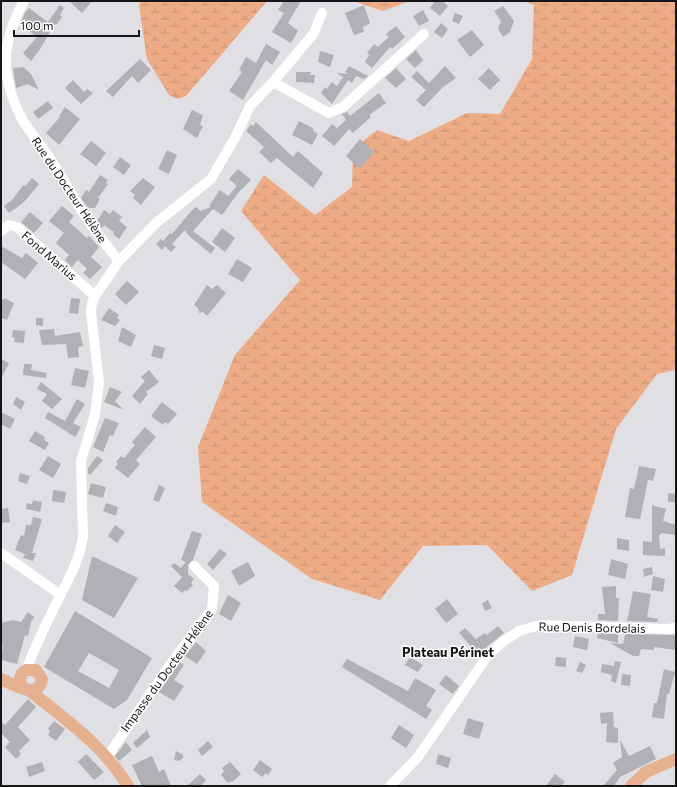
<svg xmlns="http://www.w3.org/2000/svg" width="677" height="787" font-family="Commissioner,sans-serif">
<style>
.wetland{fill:url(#wetland-marsh)}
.building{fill:#b0b0b5;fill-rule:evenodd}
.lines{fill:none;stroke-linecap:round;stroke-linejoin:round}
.minor{stroke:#fff;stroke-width:10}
.major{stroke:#e6b18f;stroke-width:12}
.labels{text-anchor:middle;stroke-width:3;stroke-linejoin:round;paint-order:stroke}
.street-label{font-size:12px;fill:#151517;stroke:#fff}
.neighbourhood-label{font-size:13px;font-weight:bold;fill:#151517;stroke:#fff}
</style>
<defs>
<pattern id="wetland-marsh" width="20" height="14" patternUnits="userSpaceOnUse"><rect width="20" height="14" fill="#eeac86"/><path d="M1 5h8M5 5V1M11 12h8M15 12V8" fill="none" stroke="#cb9373"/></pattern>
</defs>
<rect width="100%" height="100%" fill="#dfdfe4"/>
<g class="wetland">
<polygon points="141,1 267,1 186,96 178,99 169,95 147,59 139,6"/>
<polygon points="353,1 410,1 383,11"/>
<polygon points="523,1 676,1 676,370 657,374 616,429 572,575 532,591 487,545 423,546 380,600 312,579 202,502 198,447 235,355 300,280 241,211 264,175 315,215 352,187 353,149 377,130 409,141 467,113 500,114 532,59 534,5"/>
</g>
<g class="building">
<polygon points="69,1 92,1 82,13"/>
<polygon points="284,1 301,1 288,23 298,31 291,43 272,32 284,13 278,10"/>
<polygon points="435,1 442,1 448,6 440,16 430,8"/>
<polygon points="60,5 64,8 60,15 62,17 56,25 55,24 40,49 31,61 23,53 37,37 20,24 25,13 29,8 48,22"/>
<polygon points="364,5 370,23 363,27 364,32 354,35 345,13"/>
<polygon points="503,6 514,21 510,32 503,37 498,29 501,21 494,11"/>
<polygon points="423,10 429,21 419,26 413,16"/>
<polygon points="455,13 463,16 459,24 452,21"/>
<polygon points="441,23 448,29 442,38 434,32"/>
<polygon points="396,26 405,37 392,49 390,47 372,68 365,62 369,55 367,53 374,44 378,47 389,37 386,34"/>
<polygon points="472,30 484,45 470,57 457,40"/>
<polygon points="266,44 280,52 272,65 266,60 243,100 229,91 242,72 239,70 246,57 256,63"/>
<polygon points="416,50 423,60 415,68 406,59"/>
<polygon points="320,51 334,55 330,67 318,62"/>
<polygon points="140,59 151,70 138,83 132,76 113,97 106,91"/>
<polygon points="349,66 368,76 364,79 356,76 352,83 348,80 332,104 321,93 325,87 327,89 332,82 337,86 343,77 336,73 349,74 345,72"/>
<polygon points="445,66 456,78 442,88 424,107 416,100 426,90 411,77 417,71 429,83"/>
<polygon points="23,67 31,74 39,90 28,84 16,88 13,68"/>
<polygon points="396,68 406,79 396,88 385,78"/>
<polygon points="489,68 500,80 490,90 478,79"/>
<polygon points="296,72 311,72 310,75 315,75 314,83 296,82"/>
<polygon points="73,80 84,92 87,89 93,93 81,104 65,88"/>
<polygon points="379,93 386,103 369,115 371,117 353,133 349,129 334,146 322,136 332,124 337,128 346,120 342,114 347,112 350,116"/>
<polygon points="48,101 53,108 38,119 33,112"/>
<polygon points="65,107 80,119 59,145 46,133 60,117 59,116"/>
<polygon points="192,110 203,115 200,125 203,126 197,138 183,129"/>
<polygon points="299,121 313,128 313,131 318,134 312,145 292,135"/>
<polygon points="256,122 293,157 298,151 323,173 313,188 277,158 271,163 259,152 264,147 246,131 251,124 253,126"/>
<polygon points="360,139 374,152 360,169 346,156"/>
<polygon points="91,141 106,153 96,166 80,154"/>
<polygon points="167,150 177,155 169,174 158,169"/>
<polygon points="120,157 131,165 124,175 113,167"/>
<polygon points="238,169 251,180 238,193 222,215 213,209 193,231 215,248 211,254 189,236 185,230 172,244 176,247 171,252 165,246 162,250 156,244 161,239 163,241 170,233 172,234 193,209 197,207 200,211 211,207 209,206 220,190 228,196 237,186 229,179"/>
<polygon points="100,175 108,180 106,183 108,184 98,198 100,199 95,208 88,208 81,198 86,190 89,192"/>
<polygon points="32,178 39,184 24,202 9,213 4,206 13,199 23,185 25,186"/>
<polygon points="143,178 155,187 141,205 133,198 135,195 130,191"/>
<polygon points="62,206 74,216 69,222 87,238 89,236 99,247 91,257 102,267 90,279 83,273 87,269 78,260 72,267 65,260 69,255 56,243 64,233 49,221"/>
<polygon points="104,210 110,214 113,210 122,217 119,221 127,227 119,239 113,234 114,232 104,225 102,228 97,221"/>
<polygon points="30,212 43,223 34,233 21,222"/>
<polygon points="222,228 235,238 225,252 212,242"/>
<polygon points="1,246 22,258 26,253 38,263 25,279 1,262"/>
<polygon points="237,259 252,268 243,282 228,274"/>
<polygon points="127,281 139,292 126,305 115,294"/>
<polygon points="207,285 212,289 217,285 226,293 207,316 203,312 199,313 198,308 194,305"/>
<polygon points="4,298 14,303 7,320 1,318 1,299 3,300"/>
<polygon points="71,298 80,299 78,314 69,313"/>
<polygon points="109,308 119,315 117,318 120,320 115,326 101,320"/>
<polygon points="36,318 43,318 43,326 36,325"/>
<polygon points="122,327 136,335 131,347 118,341"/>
<polygon points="54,329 55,336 80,332 83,346 78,347 79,357 68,358 66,344 42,345 39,330"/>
<polygon points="13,330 25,331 24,343 14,342 15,338 12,337"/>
<polygon points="154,345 165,348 162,359 151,356"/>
<polygon points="1,359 9,363 1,379"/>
<polygon points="24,364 32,364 31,370 47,373 46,378 23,375"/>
<polygon points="75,368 89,371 85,388 71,385"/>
<polygon points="149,370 159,382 146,392 148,394 140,404 132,396 145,381 141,377"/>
<polygon points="41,382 62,399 52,409 42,401 47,394 37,389"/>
<polygon points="110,387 122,392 115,401 124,410 104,402"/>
<polygon points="16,397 25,402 21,410 13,404"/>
<polygon points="77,399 85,404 73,423 81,427 75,437 45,418 48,412 65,421"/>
<polygon points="162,402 177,414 168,424 165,422 163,425 151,416"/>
<polygon points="1,412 15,419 10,429 1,424"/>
<polygon points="105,418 119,423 113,436 110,435 103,452 93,447"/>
<polygon points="145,427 156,437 136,460 140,464 128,478 115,468 118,464 116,462 121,456 124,458 135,445 132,442"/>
<polygon points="35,431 45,437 44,440 49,443 45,450 29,441"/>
<polygon points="48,456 61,464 53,478 39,470"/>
<polygon points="97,456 103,460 90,475 88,473 88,468"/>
<polygon points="639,466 656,469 653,481 648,480 640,519 625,517 630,488 634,489"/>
<polygon points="20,473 30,476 27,484 18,481"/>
<polygon points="91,483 106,487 103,498 88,494"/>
<polygon points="159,485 165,488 159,502 153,500"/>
<polygon points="53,490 66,492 64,503 52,501"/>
<polygon points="668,493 676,494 676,502 668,502"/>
<polygon points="33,500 42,502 40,512 26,509 27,503 32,504"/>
<polygon points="106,503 118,507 116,516 103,511"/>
<polygon points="652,505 666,509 663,521 676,525 676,535 662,533 659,535 660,549 665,548 665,556 643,555 643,541 652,542"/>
<polygon points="8,508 10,522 1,523 1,509"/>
<polygon points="33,517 42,519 32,553 36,553 33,561 23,558 25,554 15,550 21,535 24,536 26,525 31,525"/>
<polygon points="115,525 125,532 117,543 108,536"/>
<polygon points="192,531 202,534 193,560 188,565 188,574 194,579 191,583 193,585 187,591 185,590 182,593 174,586 182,577 171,566 174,563 181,568 186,562 181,560"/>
<polygon points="617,538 629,540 629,551 617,549"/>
<polygon points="220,549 227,554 213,570 207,564"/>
<polygon points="92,556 138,578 114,618 82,600"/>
<polygon points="611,559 628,564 625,579 608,575"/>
<polygon points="248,562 255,576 239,586 231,571"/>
<polygon points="652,567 653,574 644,577 643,569"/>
<polygon points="653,576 665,579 663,592 651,590"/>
<polygon points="616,586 616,598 619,598 618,621 598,620 598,614 605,614 602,587"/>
<polygon points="633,591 651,594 647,617 658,619 657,622 627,621"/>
<polygon points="228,595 241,603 231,621 219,614"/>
<polygon points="447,599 458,614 446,623 435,609"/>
<polygon points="488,600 492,608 485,611 482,603"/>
<path d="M75 611 152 658 127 700 114 709 44 667ZM89 653 119 670 109 688 78 671Z"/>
<polygon points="28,612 34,617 31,622 28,636 25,635 17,664 1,660 3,645 1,645 1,623 13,620 21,622"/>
<polygon points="498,626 504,633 478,654 459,633 465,628 476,639 485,633 487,635"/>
<polygon points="598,633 618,634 618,643 597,638"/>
<polygon points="625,634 676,635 676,650 654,647 654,650 641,649 639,656 633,656 610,643 623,644"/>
<polygon points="575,636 589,639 587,650 573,647"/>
<polygon points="196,642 206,651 197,664 185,656"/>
<polygon points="410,657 423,665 418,672 405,665"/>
<polygon points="556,657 566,658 566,667 555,666"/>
<polygon points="347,659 408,691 415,678 436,690 426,706 432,710 426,719 342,667"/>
<polygon points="615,661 621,662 616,683 611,681 612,675 601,672 602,664 614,666"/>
<polygon points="180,662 184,665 174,680 184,686 174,701 159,692"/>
<polygon points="580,662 586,665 582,673 576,671"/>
<polygon points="664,669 675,672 669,694 667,694 664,719 652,717 654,703 657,703"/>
<polygon points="622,674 631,675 630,686 621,685"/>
<polygon points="446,675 459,686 453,694 439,684"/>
<polygon points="28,699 36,707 18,727 30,740 19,751 21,754 16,759 5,747 10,742 1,733 1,721 5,725"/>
<polygon points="613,712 614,727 618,728 618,743 606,742 607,723 601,724 600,713"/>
<polygon points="468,718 484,723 479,739 463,734"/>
<polygon points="54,721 65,729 56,741 48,735 50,731 48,729"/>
<polygon points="399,725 414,735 406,748 391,738"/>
<polygon points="147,730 150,737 137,748 133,743"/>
<polygon points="620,740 629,756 650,746 656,759 620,777 614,786 603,786 617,770 613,763 622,757"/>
<polygon points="208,741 213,747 202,756 198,750"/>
<polygon points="126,742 132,750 119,761 115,756"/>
<polygon points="176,751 183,755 183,758 179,761 174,760"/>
<polygon points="86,754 104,772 94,780 78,762"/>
<polygon points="438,754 451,758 448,768 436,764"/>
<polygon points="152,756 159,772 164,769 171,786 142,786 132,765"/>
<polygon points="260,760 272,769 268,775 266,773 262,777 253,770"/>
<polygon points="42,762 45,771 29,777 26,767"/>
<polygon points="230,762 241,774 232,782 231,781 228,783 221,775 224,771 222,768"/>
<polygon points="200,774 206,780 201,786 187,786"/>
<polygon points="555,774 565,782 561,786 546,786"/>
</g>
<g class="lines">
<g class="minor">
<path d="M24 1C0 44 0 77 23 121 32 135 44 148 53 163 65 181 74 200 86 217 96 233 108 247 119 261"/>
<polyline points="273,82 329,113 343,107 424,34"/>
<polyline points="1,231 9,225 17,227 95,296"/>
<polyline points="1,553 61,595"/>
<path d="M26 670C35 647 46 624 57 602 68 579 79 563 83 537L81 461 95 415 99 382 91 312 92 303 95 296 119 261 156 223 211 179 236 136 250 106 273 82 314 33 322 13"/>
<polyline points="107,757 167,669 212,609 214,586 194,566"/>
<polyline points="390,786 418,757 488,655 504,641 519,631 540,625 667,629 676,628"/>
</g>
<g class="major">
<path d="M1 679C12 684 39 701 42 679L36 670H26C19 674 18 682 24 688"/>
<path d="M30 691C66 720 104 746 128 786"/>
<polyline points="631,786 646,772 676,759"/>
</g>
</g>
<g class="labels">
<g class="street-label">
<text transform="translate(69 190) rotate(56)" y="4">Rue du Docteur Hélène</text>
<text transform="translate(49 256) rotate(41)" y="4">Fond Marius</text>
<text transform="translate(592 628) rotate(1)" y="4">Rue Denis Bordelais</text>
<text transform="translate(167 671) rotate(-54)" y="4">Impasse du Docteur Hélène</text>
</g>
<g class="neighbourhood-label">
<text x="448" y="657">Plateau Périnet</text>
</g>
</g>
<rect width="677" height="787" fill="none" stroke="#151517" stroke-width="4"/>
<path d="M14 30v6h125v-6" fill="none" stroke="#151517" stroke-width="2"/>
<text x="20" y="30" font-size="12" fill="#151517" stroke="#ffffff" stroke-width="3" paint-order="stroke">100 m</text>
</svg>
